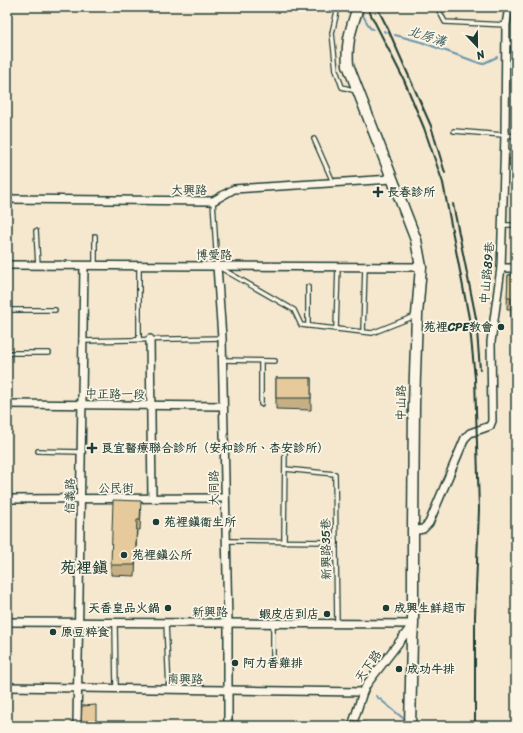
<svg xmlns="http://www.w3.org/2000/svg" width="523" height="733" viewBox="0 0 523 733" font-family="Sriracha,'LXGW WenKai TC',sans-serif">
<rect width="100%" height="100%" fill="#f5e8cf"/>
<filter id="ink" filterUnits="userSpaceOnUse"><feTurbulence type="fractalNoise" baseFrequency=".025" numOctaves="2"/><feDisplacementMap in="SourceGraphic" scale="8" xChannelSelector="R" yChannelSelector="G"/><feConvolveMatrix kernelMatrix="1 2 1 2 8 2 1 2 1" color-interpolation-filters="sRGB"/></filter>
<g filter="url(#ink)">
<g fill="none" stroke-linecap="round" stroke-linejoin="round">
<!-- stream -->
<g stroke="#6c95ac" stroke-width="2">
<polyline points="361,12 370,28 373,29"/>
<polyline points="384,31 385,32"/>
<polyline points="395,35 421,42 482,64 497,57"/>
<polyline points="376,696 404,719"/>
</g>
<defs>
<g id="lane">
<polyline points="338,7 332,33 336,70 342,87 356,91"/>
<polyline points="437,7 445,22 506,25"/>
<polyline points="505,43 516,44"/>
<polyline points="7,79 8,7"/>
<polyline points="454,131 516,136"/>
<polyline points="314,139 333,182"/>
<polyline points="503,151 516,154"/>
<polyline points="213,201 217,266 294,310 301,325 372,333 415,316"/>
<polyline points="515,202 516,202"/>
<polyline points="502,225 516,225"/>
<polyline points="36,231 38,265"/>
<polyline points="95,236 95,266"/>
<polyline points="308,287 308,326"/>
<polyline points="7,310 55,310"/>
<polyline points="336,329 338,267"/>
<polyline points="363,332 365,267"/>
<polyline points="139,339 139,266"/>
<polyline points="83,341 222,338"/>
<polyline points="7,353 49,353"/>
<polyline points="222,360 275,361"/>
<polyline points="261,361 261,404"/>
<polyline points="38,451 81,452"/>
<polyline points="285,469 335,474 337,624"/>
<polyline points="226,541 336,542"/>
<polyline points="284,542 285,451"/>
<polyline points="115,623 116,689"/>
<polyline points="166,623 169,690"/>
<polyline points="273,623 273,661"/>
</g>
<g id="street">
<polyline points="7,199 213,201 234,189 392,179"/>
<polyline points="7,265 421,267"/>
<polyline points="217,266 222,338 228,623 228,726"/>
<polyline points="501,268 516,268"/>
<polyline points="150,339 152,498"/>
<polyline points="7,404 223,406"/>
<polyline points="7,499 225,498"/>
<polyline points="413,531 423,529 429,523 465,438 470,433 490,426 492,421 491,342 501,268 505,135 506,25 509,7"/>
<polyline points="7,622 413,624"/>
<polyline points="7,687 363,692"/>
<polyline points="77,726 84,266"/>
<polyline points="352,726 363,692 367,684 413,624"/>
</g>
<path id="secondary" d="M358,7C351,29 346,42 348,65L416,240L421,267L417,315L414,404L413,531V624L412,640L410,726"/>
</defs>
<!-- lane casing -->
<use href="#lane" stroke="#1f3d34" stroke-width="6"/>
<!-- street casing -->
<use href="#street" stroke="#1f3d34" stroke-width="10"/>
<!-- secondary casing -->
<use href="#secondary" stroke="#1f3d34" stroke-width="13"/>
<!-- lane -->
<use href="#lane" stroke="#fcf5e5" stroke-width="3.5"/>
<!-- street -->
<use href="#street" stroke="#fcf5e5" stroke-width="7"/>
<!-- secondary -->
<use href="#secondary" stroke="#fcf5e5" stroke-width="10"/>
<!-- rail -->
<g stroke="#1f3d34" stroke-width="2">
<polyline points="367,7 404,80 424,128 443,183 469,318 475,378 479,509 475,616 475,726"/>
<polyline points="377,7 388,29 431,126 445,173"/>
<polyline points="453,204 476,318 480,370"/>
</g>
</g>
<!-- wall -->
<g fill="#c6ae85" stroke="#1f3d34">
<polygon points="516,44 516,67 511,67 511,59 512,58 511,55 511,47"/>
<polygon points="508,275 516,275 516,332 511,331 511,309 507,309"/>
<polygon points="276,378 311,378 311,410 276,409"/>
<polygon points="141,512 140,530 137,530 135,576 111,575 111,565"/>
</g>
<!-- shaded-wall -->
<polygon fill="#a18d6c" stroke="#1f3d34" points="514,156 514,164 509,167 509,159"/>
<!-- building -->
<g fill="#e6ca9b" stroke="#1f3d34">
<polygon points="516,44 516,59 511,59 514,55 511,47"/>
<polygon points="511,150 514,156 509,159 509,151"/>
<polygon points="508,275 516,275 516,320 511,320 511,298 507,298"/>
<rect x="276" y="378" width="35" height="20"/>
<polygon points="113,500 141,501 140,520 137,520 135,565 111,565"/>
<polygon points="96,705 96,726 81,726 82,706"/>
<polygon points="352,720 376,725 376,726 351,726"/>
</g>
</g>
<!-- markers -->
<g fill="#1f3d34" stroke="#fcf5e5" stroke-width="1.5">
<path d="M376 186h4v4h4v4h-4v4h-4v-4h-4v-4h4z"/>
<circle cx="501" cy="327" r="4"/>
<path d="M90 442h4v4h4v4h-4v4h-4v-4h-4v-4h4z"/>
<circle cx="156" cy="522" r="4"/>
<circle cx="124" cy="555" r="4"/>
<circle cx="168" cy="608" r="4"/>
<circle cx="386" cy="608" r="4"/>
<circle cx="327" cy="614" r="4"/>
<circle cx="53" cy="632" r="4"/>
<circle cx="235" cy="663" r="4"/>
<circle cx="399" cy="669" r="4"/>
</g>
<g text-anchor="middle" dominant-baseline="central" stroke-width="3.5" stroke-linejoin="round" paint-order="stroke">
<!-- street labels -->
<g font-size="12" fill="#1f3d34" stroke="#fcf5e5">
<text transform="translate(189 190) rotate(1)">大興路</text>
<text x="214" y="255">博愛路</text>
<text transform="translate(487 273) rotate(-85)">中山路89巷</text>
<text transform="translate(115 394) rotate(1)">中正路一段</text>
<text transform="translate(401 403) rotate(-89)">中山路</text>
<text x="116" y="488">公民街</text>
<text transform="translate(214 488) rotate(-91)">大同路</text>
<text transform="translate(70 496) rotate(-89)">信義路</text>
<text transform="translate(326 549) rotate(-91)">新興路35巷</text>
<text x="210" y="612">新興路</text>
<text transform="translate(368 666) rotate(-54)">天下路</text>
<text transform="translate(185 679) rotate(1)">南興路</text>
</g>
<!-- poi labels -->
<g font-size="12" font-weight="bold" fill="#1f3d34" stroke="#fcf5e5" text-anchor="start">
<text x="387" y="192">長春診所</text>
<text x="493" y="327" text-anchor="end">苑裡CPE教會</text>
<text x="101" y="448">良宜醫療聯合診所（安和診所、杏安診所）</text>
<text x="164" y="522">苑裡鎮衛生所</text>
<text x="132" y="555">苑裡鎮公所</text>
<text x="160" y="608" text-anchor="end">天香皇品火鍋</text>
<text x="394" y="608">成興生鮮超市</text>
<text x="319" y="614" text-anchor="end">蝦皮店到店</text>
<text x="61" y="632">原豆粹食</text>
<text x="243" y="663">阿力香雞排</text>
<text x="407" y="669">成功牛排</text>
</g>
<!-- water labels -->
<g font-size="13" font-style="italic" fill="#395a5c" stroke="#fcf5e5">
<text transform="translate(427 36) rotate(18)">北房溝</text>
</g>
<!-- district labels -->
<g font-size="16" font-weight="bold" fill="#1f3d34" stroke="#fcf5e5">
<text x="84" y="567">苑裡鎮</text>
</g>
</g>
<!-- margin -->
<rect width="523" height="733" fill="none" stroke="#fcf5e5" stroke-width="24"/>
<rect x="12" y="12" width="499" height="709" fill="none" stroke="#1f3d34" stroke-width="1.5" filter="url(#ink)"/>
<!-- north arrow -->
<g transform="translate(477 46) rotate(158)" stroke="#fcf5e5" stroke-width="3" paint-order="stroke">
<path d="M0-3L7 15L0 10L-7 15Z" fill="#1f3d34"/>
<text y="-6" font-size="11" font-weight="bold" text-anchor="middle" fill="#1f3d34">N</text>
</g>
</svg>
